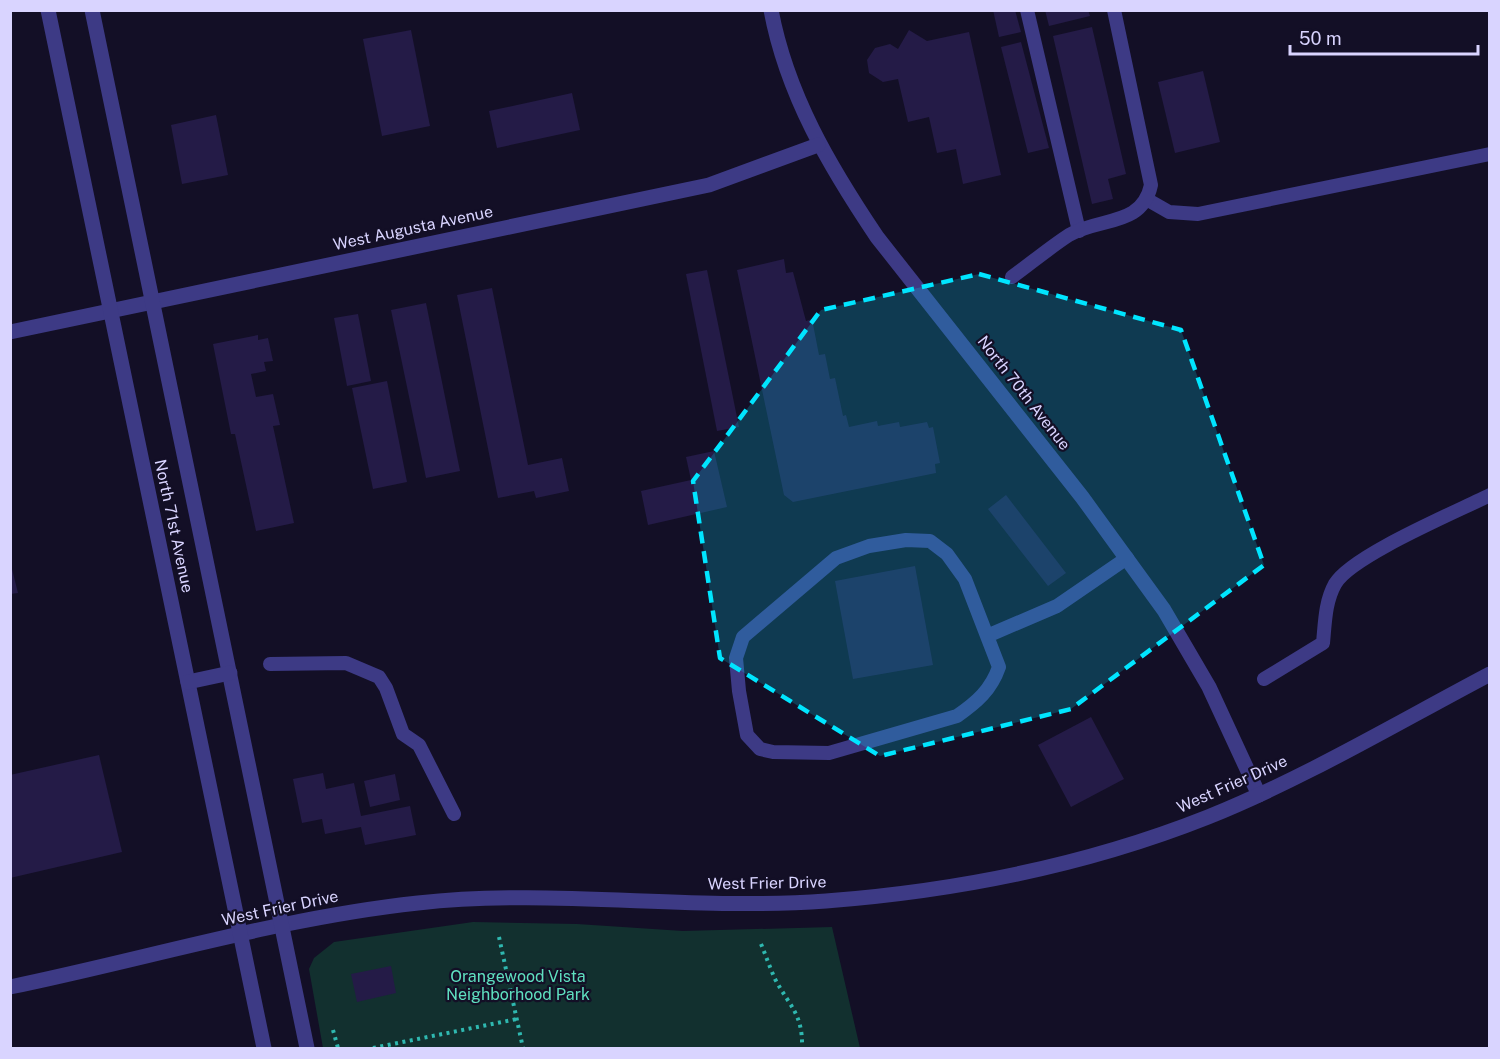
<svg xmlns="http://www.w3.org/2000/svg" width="1500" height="1059" viewBox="0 0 1500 1059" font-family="'Public Sans',sans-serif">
<rect width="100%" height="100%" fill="#130f26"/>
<!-- green -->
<polygon fill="#12302f" points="473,922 577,924 683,931 832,927 860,1048 323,1048 309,969 314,958 334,942"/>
<!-- building -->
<g fill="#241b47">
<polygon points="993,10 1015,10 1021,32 999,37"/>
<polygon points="1045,10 1088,10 1090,16 1049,26"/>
<polygon points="1092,27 1126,174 1108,179 1113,199 1092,204 1053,36"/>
<polygon points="411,30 430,126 382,136 363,39"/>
<polygon points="909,30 927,41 969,32 1001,175 963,184 956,149 937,153 929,117 908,122 898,79 883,82 869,73 867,60 875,48 890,44 898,49"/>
<polygon points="1021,42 1049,148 1028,153 1001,47"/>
<polygon points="1203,71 1220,142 1175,153 1158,82"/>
<polygon points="572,93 580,130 497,148 489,111"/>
<polygon points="216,115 228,175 182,184 171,125"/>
<polygon points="784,259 786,273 793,272 806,321 812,319 819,355 825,354 830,379 835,378 843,416 846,415 849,427 877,421 878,426 899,422 900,427 927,422 929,428 933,427 940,463 935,464 936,473 793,502 784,495 737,270"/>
<polygon points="707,270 739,427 717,431 686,274"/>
<polygon points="492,288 528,465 562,458 569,491 536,498 534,491 498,498 457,295"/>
<polygon points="426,303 460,471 426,478 391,310"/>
<polygon points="358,314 371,381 347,386 334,318"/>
<polygon points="258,335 258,340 268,338 273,361 264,362 266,371 251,374 256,397 273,394 280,425 273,426 294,523 256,531 235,434 231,434 213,344"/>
<polygon points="387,381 407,482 373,489 352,388"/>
<polygon points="714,451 727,507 648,525 641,491 691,480 686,457"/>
<polygon points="1006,495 1066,573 1048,586 988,509"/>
<polygon points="10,561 18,593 10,594"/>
<polygon points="915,566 933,665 853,679 835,581"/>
<polygon points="1091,717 1124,779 1071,807 1038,745"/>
<polygon points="99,755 122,852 10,878 10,775"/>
<polygon points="323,773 326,789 354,783 361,816 410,806 416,835 365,845 361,827 325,834 322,819 302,823 293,779"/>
<polygon points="395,774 400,800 370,807 364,781"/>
<polygon points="391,966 396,993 357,1002 351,974"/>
</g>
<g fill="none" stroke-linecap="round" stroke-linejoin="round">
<!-- path -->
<g stroke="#2fb8b0" stroke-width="4" stroke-dasharray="3 4.5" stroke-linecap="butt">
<polyline points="499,937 523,1048"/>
<path d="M761,944C766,956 770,968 775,979C790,1007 803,1014 802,1048"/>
<polyline points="333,1030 338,1048"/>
<polyline points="373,1048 517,1019"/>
</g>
<!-- service -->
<g stroke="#3d3a85" stroke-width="14">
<polyline points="1027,10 1079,231"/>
<polyline points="1148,200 1169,212 1198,214 1490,154"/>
<path d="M1012,277C1030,264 1049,248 1069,235C1100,217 1142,227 1151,185L1114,10"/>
<path d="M987,636L999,667C991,690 977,702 957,716L829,753L773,752L760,749L747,735L739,691L736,658L743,637L836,558L869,546L906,540L930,541L947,554L965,579L987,636L1057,606L1127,558"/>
<polyline points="270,664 346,663 379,677 386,688 403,734 419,745 454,814"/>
<path d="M1264,679L1323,643C1325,623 1325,602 1335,584C1351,556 1456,512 1490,495"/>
</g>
<!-- minor -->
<g stroke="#3d3a85" stroke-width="15">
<path d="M771,10C787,95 830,167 877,237L1082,497L1164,610L1209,687L1259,795"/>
<polyline points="10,332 709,185 818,145"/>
<path d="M10,987C146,959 279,918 418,903C553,888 690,911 826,901C956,891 1087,865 1208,817C1305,778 1397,723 1490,674"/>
</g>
<!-- tertiary -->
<g stroke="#3d3a85" stroke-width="15">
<polyline points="48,10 264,1048"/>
<polyline points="92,10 307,1048"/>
<polyline points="188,682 230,673"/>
</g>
</g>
<!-- marked area -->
<path fill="#00e5ff" fill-opacity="0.2" stroke="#00e5ff" stroke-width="4.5" stroke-dasharray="12 8" stroke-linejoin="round" d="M979,274L1181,330L1264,565L1071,709L880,756L720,658L693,481L821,310Z"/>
<g text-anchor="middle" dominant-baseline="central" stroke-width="4.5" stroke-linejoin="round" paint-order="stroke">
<!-- street labels -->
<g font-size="16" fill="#d9d4ff" stroke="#130f26">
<text transform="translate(413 228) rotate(-12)">West Augusta Avenue</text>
<text transform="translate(1024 393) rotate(52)">North 70th Avenue</text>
<text transform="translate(174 526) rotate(78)">North 71st Avenue</text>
<text transform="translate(1232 784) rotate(-24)">West Frier Drive</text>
<text transform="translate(767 883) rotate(-1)">West Frier Drive</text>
<text transform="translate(280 908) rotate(-12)">West Frier Drive</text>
</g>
<!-- park labels -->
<g font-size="16" fill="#5fe0c0" stroke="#130f26">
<text x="518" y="976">Orangewood Vista<tspan x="518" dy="18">Neighborhood Park</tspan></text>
</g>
</g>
<!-- border -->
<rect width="1500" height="1059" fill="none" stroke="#d9d4ff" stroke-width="24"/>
<!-- scale -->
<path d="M1290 45v9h188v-9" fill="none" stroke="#d9d4ff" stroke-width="3"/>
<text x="1299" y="45" font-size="18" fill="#d9d4ff" stroke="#130f26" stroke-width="4.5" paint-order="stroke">50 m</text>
</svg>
